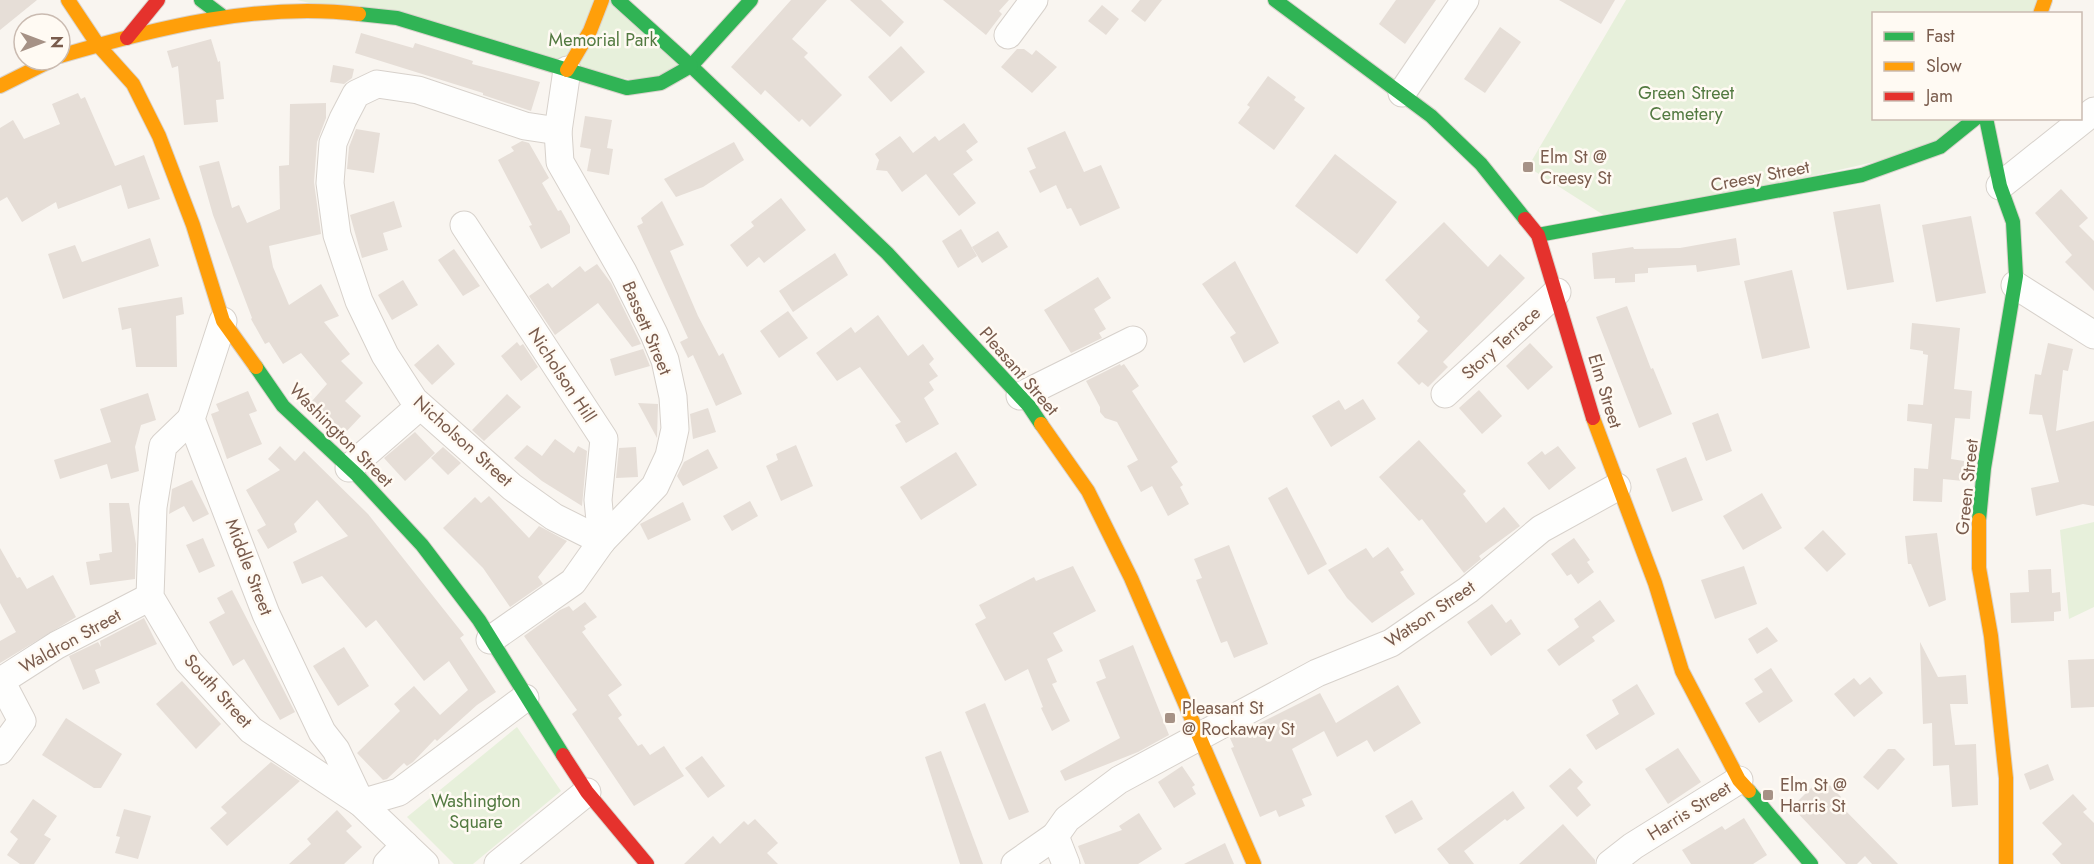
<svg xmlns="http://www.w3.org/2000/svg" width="2094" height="864" viewBox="0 0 2094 864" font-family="Jost,sans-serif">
<rect width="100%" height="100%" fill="#f9f5f0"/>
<!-- green -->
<g fill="#e7f0db">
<polygon points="297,0 618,0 691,66 657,86"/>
<polygon points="1626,0 2043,0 2037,13 1874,14 1874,118 1971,119 1940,147 1613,221 1528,167"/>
<polygon points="2094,522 2094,607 2069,619 2060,530"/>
<polygon points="517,727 561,791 473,864 454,864 407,817"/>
</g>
<!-- building -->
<g fill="#e6ded7">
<polygon points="0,0 37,0 0,30"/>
<polygon points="791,0 827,0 792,39 808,53 804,57 842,95 810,127 802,119 799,122 765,90 761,95 731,67"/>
<polygon points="850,0 881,0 904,22 890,37"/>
<polygon points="943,0 1009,0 999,11 1002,14 986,35"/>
<polygon points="1140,0 1162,0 1145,22 1131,11"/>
<polygon points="1396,0 1436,0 1405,44 1379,24"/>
<polygon points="1559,0 1615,0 1601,24"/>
<polygon points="1102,5 1119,19 1106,35 1088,21"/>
<polygon points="1500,27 1521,42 1485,93 1464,79"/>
<polygon points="361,33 413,48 415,43 473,61 472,64 540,82 531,111 483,95 483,93 355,53"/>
<polygon points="211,39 218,62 220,61 224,99 216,100 218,122 184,125 178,66 172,68 167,51"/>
<polygon points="901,46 925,72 891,102 868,77"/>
<polygon points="1017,49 1024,49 1032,55 1036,50 1057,67 1032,93 1001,67"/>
<polygon points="333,65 354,69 352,78 344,84 330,82"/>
<polygon points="1268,76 1296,97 1294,100 1305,108 1274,150 1238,123 1250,107 1247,105"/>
<polygon points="78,93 81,99 85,97 115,166 144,155 160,199 128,209 121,185 58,209 56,202 22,222 7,197 0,201 0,128 13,120 24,139 60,124 52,104"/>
<polygon points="326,103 326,118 317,142 314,182 321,234 269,246 273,267 289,305 321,284 339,316 324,322 350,354 341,361 363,383 345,401 361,416 345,433 312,401 327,384 301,353 283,364 269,342 265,344 251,319 252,318 213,215 199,166 219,161 232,208 239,205 247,223 280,209 279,166 289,165 290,104"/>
<polygon points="585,116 612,120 607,148 613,149 609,175 587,171 591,149 580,147"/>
<polygon points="964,123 978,142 966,151 973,160 953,174 976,203 959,216 926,174 902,192 887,171 876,170 879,160 875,154 900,136 913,153 935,136 939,141"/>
<polygon points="356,129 380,133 374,173 347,169 349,147"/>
<polygon points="1065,131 1084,172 1101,165 1120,208 1080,226 1071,208 1067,209 1056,185 1040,193 1029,171 1036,168 1027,148"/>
<polygon points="522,141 529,143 549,178 542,183 558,211 561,210 570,226 570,233 541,249 529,226 532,225 498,160 514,151 511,147"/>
<polygon points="734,142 744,160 703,187 676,197 664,179"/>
<polygon points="1335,154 1397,202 1357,254 1295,206"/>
<polygon points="2061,189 2088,218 2079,226 2094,241 2094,291 2065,262 2072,255 2035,213"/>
<polygon points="781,198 806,230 764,263 759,257 747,267 730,245 754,226 751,222"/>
<polygon points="394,201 402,227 383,233 388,250 362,258 350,215"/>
<polygon points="662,201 684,245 670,251 698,316 719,356 723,353 742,394 716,406 693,355 688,358 680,342 688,338 637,226 643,223 641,218"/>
<polygon points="1880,204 1894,282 1847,290 1833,212"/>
<polygon points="1971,216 1986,293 1936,302 1922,225"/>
<polygon points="1444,222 1488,267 1500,254 1525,278 1443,362 1448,367 1428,387 1422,382 1419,385 1397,363 1428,331 1417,321 1420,317 1385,280"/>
<polygon points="961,229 977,256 958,268 942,241"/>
<polygon points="998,231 1008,247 982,263 972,247"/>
<polygon points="150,238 159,266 63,299 48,254 75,245 82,262"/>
<polygon points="1736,238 1740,265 1697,272 1696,265 1648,268 1648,273 1635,274 1635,282 1615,283 1615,278 1594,279 1592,253 1633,247 1634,249 1680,248"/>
<polygon points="454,249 480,286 463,296 438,260"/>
<polygon points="835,253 848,275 793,312 779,291"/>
<polygon points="1235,261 1279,343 1244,363 1230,337 1236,333 1202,284"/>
<polygon points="597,264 611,283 641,344 632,347 598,303 555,335 529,296 548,283 552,288 580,266 585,272"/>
<polygon points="1792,270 1810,348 1762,359 1744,281"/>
<polygon points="1098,277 1111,298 1094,309 1106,329 1099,333 1102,338 1071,353 1044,310"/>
<polygon points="403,280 418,305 392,320 378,295"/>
<polygon points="182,297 184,314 176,316 177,367 136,367 131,328 122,330 118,308"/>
<polygon points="1627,306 1651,369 1653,368 1672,414 1639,428 1596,317"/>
<polygon points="788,311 808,338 779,358 760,331"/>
<polygon points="878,315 908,356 923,344 934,359 929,364 938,376 929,382 934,390 924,398 939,424 906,443 895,425 901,422 860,367 837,381 816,353 851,327 855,333"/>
<polygon points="1912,323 1960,328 1954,389 1972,391 1970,419 1955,418 1951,459 1964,461 1963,481 1943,479 1942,502 1913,501 1914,468 1928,469 1932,424 1907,421 1908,404 1923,405 1928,355 1923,354 1923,351 1910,349"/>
<polygon points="517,342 520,346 523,344 538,367 521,381 501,356"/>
<polygon points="1530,343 1553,367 1528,390 1506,366"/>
<polygon points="2048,343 2073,349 2068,371 2063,370 2056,431 2094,421 2094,506 2083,504 2036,516 2031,488 2059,482 2042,415 2029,414 2035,374 2041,375"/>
<polygon points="438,344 455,364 432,385 414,365"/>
<polygon points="643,349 650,366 615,376 610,359"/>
<polygon points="1120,364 1121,366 1124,364 1139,386 1132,391 1178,462 1171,467 1183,485 1180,487 1189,504 1168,516 1152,486 1141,492 1127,466 1138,460 1117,422 1105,418 1100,412 1100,407 1086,381"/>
<polygon points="1479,390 1502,416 1482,434 1459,408"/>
<polygon points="248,391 257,411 249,414 262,444 227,459 211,414 219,411 216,404"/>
<polygon points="148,393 156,420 141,425 135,447 139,471 111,479 107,464 60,479 54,460 111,442 100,409"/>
<polygon points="507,394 521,407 484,441 472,430"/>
<polygon points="1363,399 1376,419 1331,447 1312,416 1339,400 1345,410"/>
<polygon points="638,403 658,404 657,438"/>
<polygon points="708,408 716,432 693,439 690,414"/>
<polygon points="1718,413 1732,451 1706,461 1692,423"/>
<polygon points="415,432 435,453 405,481 384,458"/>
<polygon points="555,439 574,453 578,446 587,451 582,506 542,481 514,458 527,445 542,456"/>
<polygon points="1419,440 1466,491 1463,494 1486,523 1504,507 1520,526 1479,556 1481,559 1464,573 1422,519 1419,521 1379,477"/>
<polygon points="796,445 813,486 781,501 766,466 778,460 776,454"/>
<polygon points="280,446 295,461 304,451 368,514 464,635 460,638 496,692 477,705 437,741 435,739 413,762 407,766 404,763 387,779 383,780 357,753 400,711 394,704 414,686 440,715 468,690 449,661 424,681 376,620 366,628 322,576 302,584 293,562 348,536 317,500 294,524 297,532 268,549 257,530 266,525 246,490 280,470 268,459"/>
<polygon points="1558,446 1576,468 1549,490 1527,463 1542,451 1545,455"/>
<polygon points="443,447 461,463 448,475 431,458"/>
<polygon points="636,447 638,477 616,478 619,448"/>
<polygon points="708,449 718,468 683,486 677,476 684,462"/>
<polygon points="956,452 977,485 921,520 900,487"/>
<polygon points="1686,457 1703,500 1672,512 1656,469"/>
<polygon points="192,480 209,514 193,522 184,506 169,514 172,489"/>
<polygon points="1287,487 1327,564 1308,575 1268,498"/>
<polygon points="1762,493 1782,528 1743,550 1723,516"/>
<polygon points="489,496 529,538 539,526 567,541 538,577 543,584 510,607 483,568 443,528 475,497 481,503"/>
<polygon points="750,501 758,516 732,531 723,516"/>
<polygon points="683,502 691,520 648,540 640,524"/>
<polygon points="109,503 129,503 136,544 135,579 90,585 86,562 100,560 99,554 112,552"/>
<polygon points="1823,530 1846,554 1827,572 1804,548"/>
<polygon points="1937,533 1946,600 1929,607 1911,564 1908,564 1905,536"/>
<polygon points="203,538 215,566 199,573 186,545"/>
<polygon points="1574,538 1590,560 1587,562 1594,572 1578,584 1571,574 1567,576 1551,554"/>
<polygon points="1229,545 1268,644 1234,658 1227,641 1221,643 1196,580 1202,578 1194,559"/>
<polygon points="1388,547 1404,570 1400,572 1415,594 1372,623 1347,598 1328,570 1366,548 1373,558"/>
<polygon points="0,548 17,578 20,577 27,589 53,575 76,617 0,663 0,641 16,632 0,603"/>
<polygon points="1073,566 1096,611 1053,633 1063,651 1047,659 1057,682 1052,684 1070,721 1052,731 1041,708 1043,707 1028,669 1005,681 975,624 986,618 979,605 1034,577 1036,581"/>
<polygon points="1744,566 1757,604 1715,619 1701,580"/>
<polygon points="2051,569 2052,593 2060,592 2061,611 2054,612 2054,621 2011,623 2010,593 2029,592 2028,570"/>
<polygon points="232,590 295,712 280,720 244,659 233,666 209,622 225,613 217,598"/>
<polygon points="1600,600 1615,621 1592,637 1595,641 1559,666 1547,650 1579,627 1574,619"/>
<polygon points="585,602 597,617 584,626 586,629 582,632 622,685 608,695 622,715 618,718 638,746 642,744 650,755 664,746 684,776 634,806 572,714 577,710 524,636 560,610 569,606 573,611"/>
<polygon points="1492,604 1506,623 1511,619 1521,634 1491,656 1467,622"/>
<polygon points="144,618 157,644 95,670 100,683 83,690 69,656 98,642 101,647 100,641"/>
<polygon points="1767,627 1778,641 1757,654 1748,639"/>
<polygon points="1920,642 1938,677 1966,675 1968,704 1950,704 1955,745 1976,744 1978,805 1952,807 1949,765 1933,766 1932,723 1923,724"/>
<polygon points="1133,645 1169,735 1138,752 1065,781 1060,771 1120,738 1096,682 1106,678 1099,660"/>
<polygon points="344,647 369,686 338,706 313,666"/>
<polygon points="2094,659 2094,707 2071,708 2068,660"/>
<polygon points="1771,668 1793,701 1759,723 1745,703 1763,692 1754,679"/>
<polygon points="1870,677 1883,693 1854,717 1834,694 1854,678 1860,685"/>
<polygon points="182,681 221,724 196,749 156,704"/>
<polygon points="1637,684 1655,714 1596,750 1586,735 1619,714 1612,700"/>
<polygon points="1398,685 1421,723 1374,752 1367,740 1337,757 1324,731 1292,749 1312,795 1302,799 1305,806 1279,817 1276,810 1260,817 1231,748 1234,747 1230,738 1320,693 1336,723"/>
<polygon points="985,703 1029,812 1009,820 965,712"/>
<polygon points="66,718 122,754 101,788 94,788 42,755"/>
<polygon points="1678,748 1701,782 1668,804 1645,769"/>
<polygon points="1888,749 1895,749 1905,759 1878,790 1863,777"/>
<polygon points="941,751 983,864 960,864 925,757"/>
<polygon points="702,756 725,786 708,798 685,768"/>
<polygon points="271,762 300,781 227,846 210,828 227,813 221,807"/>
<polygon points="2048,764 2054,780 2030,790 2024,774"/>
<polygon points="1182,766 1195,785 1192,787 1196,794 1174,808 1158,782"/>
<polygon points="1570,768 1583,782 1577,788 1591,805 1577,817 1549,786"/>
<polygon points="1822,777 1841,797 1836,801 1898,864 1872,864 1865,856 1857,864 1846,864 1792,807"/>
<polygon points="1513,791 1525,808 1507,821 1505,819 1464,851 1474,864 1449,864 1437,849"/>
<polygon points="2073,794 2087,809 2083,812 2094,823 2094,864 2061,864 2052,854 2062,844 2042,823"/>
<polygon points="33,799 57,816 44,835 51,839 34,864 20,864 7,855 18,839 10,832"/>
<polygon points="1412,800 1423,819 1395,834 1385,816"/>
<polygon points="124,809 151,816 138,859 115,853 120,837 116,836"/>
<polygon points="337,810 352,826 346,831 362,847 344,864 289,864 311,844 307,839"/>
<polygon points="1139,813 1162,849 1138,864 1085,864 1078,846 1122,830 1119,826"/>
<polygon points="1744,818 1767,855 1753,864 1691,864 1682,850 1722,826 1725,830"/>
<polygon points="755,819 778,843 767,853 778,864 684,864 713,836 720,844 744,821 748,825"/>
<polygon points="1563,824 1595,860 1595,864 1519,864"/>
<polygon points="1225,843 1234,864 1184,864"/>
</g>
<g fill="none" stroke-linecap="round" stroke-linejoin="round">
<defs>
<g id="street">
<polyline points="1008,35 1034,0"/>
<polyline points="1402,93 1465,0"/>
<polyline points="558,131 525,126 418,90 377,84 356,94 343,119 333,143 330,183 337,235 359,301 385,355 414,400 512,487 554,517 602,541"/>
<polyline points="2000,186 2094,111"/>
<polyline points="464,225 604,439 598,500 602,541"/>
<polyline points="2015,285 2094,335"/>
<polyline points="223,321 191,419 266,614 322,732 336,750 361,803 399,792 525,698"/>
<polyline points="1445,394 1557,292"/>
<polyline points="1020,396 1133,340"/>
<polyline points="191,419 163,446 153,507 150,597 188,661 251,730 361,803 425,864"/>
<polyline points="349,468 420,406"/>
<polyline points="490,640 573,582 602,541 655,486 669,456 675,429 673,397 665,360 654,334 623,272 560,162 558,131 567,70"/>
<polyline points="0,751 22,721 1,681 57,645 150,597"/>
<polyline points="1055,836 1066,864"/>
<polyline points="387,864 405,845"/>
<polyline points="498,864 587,792"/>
<polyline points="1015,864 1055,836 1067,819 1119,780 1317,673 1391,643 1468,590 1541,529 1617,487"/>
<polyline points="1610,864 1633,846 1739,780"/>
</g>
<g id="fast">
<polyline points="201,0 221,15"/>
<polyline points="751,0 691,66 887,253 1029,406 1041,424"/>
<polyline points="1275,0 1431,116 1481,164 1525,219"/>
<polyline points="359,14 397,18 627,88 661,83 691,66 618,0"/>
<polyline points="1538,235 1862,175 1940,147 1976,118"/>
<polyline points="256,367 283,406 357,475 422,545 479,620 563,755"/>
<polyline points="1979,520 1984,468 2016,276 2013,222 2000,186 1986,118"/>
<polyline points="1749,791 1811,864"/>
</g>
<g id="slow">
<polyline points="68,0 98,45 133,84 159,136 193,225 223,321 256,367"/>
<polyline points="2040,14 2045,0"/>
<path d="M60,56C156,28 258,2 359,14"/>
<polyline points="567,70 590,31 602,0"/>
<polyline points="0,86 52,60"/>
<polyline points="1593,418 1655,583 1682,671 1739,780 1749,791"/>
<polyline points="1041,424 1088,491 1131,578 1254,864"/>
<polyline points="1979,520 1979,568 1991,636 2006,778 2006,864"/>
</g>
<g id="jam">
<polyline points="127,38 158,0"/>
<polyline points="1525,219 1538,235 1593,418"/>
<polyline points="563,755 587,792 647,864"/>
</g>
</defs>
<!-- street casing -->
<use href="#street" stroke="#d7d1cb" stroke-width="29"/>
<!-- fast casing -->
<use href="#fast" stroke="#d9d2cb" stroke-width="16"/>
<!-- slow casing -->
<use href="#slow" stroke="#d9d2cb" stroke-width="16"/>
<!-- jam casing -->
<use href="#jam" stroke="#d9d2cb" stroke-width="16"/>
<!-- street -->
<use href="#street" stroke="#fefefd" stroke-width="27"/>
<!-- fast -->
<use href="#fast" stroke="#30b455" stroke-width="14"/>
<!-- slow -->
<use href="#slow" stroke="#ff9f0a" stroke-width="14"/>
<!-- jam -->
<use href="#jam" stroke="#e5322d" stroke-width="14"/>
</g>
<!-- markers -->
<g fill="#a69286" stroke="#fffaf3" stroke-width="2">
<rect x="1522" y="161" width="12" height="12" rx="3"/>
<rect x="1164" y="712" width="12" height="12" rx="3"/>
<rect x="1762" y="789" width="12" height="12" rx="3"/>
</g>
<g text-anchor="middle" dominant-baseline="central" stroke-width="5" stroke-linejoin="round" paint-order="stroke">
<!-- park labels -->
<g font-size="18" fill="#537a41" stroke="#fffaf3">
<text x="603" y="40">Memorial Park</text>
<text x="1686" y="93">Green Street<tspan x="1686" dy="21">Cemetery</tspan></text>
<text x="476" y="801">Washington<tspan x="476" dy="21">Square</tspan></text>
</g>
<!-- poi labels -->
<g font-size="18" fill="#7a5c4d" stroke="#fffaf3" text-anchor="start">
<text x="1540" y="157">Elm St @<tspan x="1540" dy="21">Creesy St</tspan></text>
<text x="1182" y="708">Pleasant St<tspan x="1182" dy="21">@ Rockaway St</tspan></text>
<text x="1780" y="785">Elm St @<tspan x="1780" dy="21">Harris St</tspan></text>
</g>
<!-- street labels -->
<g font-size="18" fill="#7a5c4d" stroke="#fffaf3">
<text transform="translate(1760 176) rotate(-11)">Creesy Street</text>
<text transform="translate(647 328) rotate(67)">Bassett Street</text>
<text transform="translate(1501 343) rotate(-42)">Story Terrace</text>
<text transform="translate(1019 371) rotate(49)">Pleasant Street</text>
<text transform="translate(562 375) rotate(57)">Nicholson Hill</text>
<text transform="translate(1605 391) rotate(73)">Elm Street</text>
<text transform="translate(341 435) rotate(45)">Washington Street</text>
<text transform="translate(463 441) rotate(42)">Nicholson Street</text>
<text transform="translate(1967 487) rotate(-84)">Green Street</text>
<text transform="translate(249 567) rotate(69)">Middle Street</text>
<text transform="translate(1430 614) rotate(-34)">Watson Street</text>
<text transform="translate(70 641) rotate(-29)">Waldron Street</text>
<text transform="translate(218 691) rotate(48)">South Street</text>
<text transform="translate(1689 811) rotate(-32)">Harris Street</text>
</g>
</g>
<!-- legend -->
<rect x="1872" y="12" width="210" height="108" fill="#fffaf3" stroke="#cabbb1" stroke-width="1.5"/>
<rect x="1884" y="32" width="30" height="9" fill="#30b455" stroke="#cabbb1" stroke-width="1.5"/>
<text x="1926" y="42" font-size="18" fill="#7a5c4d">Fast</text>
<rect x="1884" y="62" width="30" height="9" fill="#ff9f0a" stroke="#cabbb1" stroke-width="1.5"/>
<text x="1926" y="72" font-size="18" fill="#7a5c4d">Slow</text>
<rect x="1884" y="92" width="30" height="9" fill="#e5322d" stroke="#cabbb1" stroke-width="1.5"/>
<text x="1926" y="102" font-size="18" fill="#7a5c4d">Jam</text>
<!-- north arrow -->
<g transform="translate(42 42) rotate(90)"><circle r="28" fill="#fffaf3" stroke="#cabbb1" stroke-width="1.5"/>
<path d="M0-4.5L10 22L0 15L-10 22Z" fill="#a69286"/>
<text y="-9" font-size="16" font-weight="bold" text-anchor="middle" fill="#7a5c4d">N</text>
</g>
</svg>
